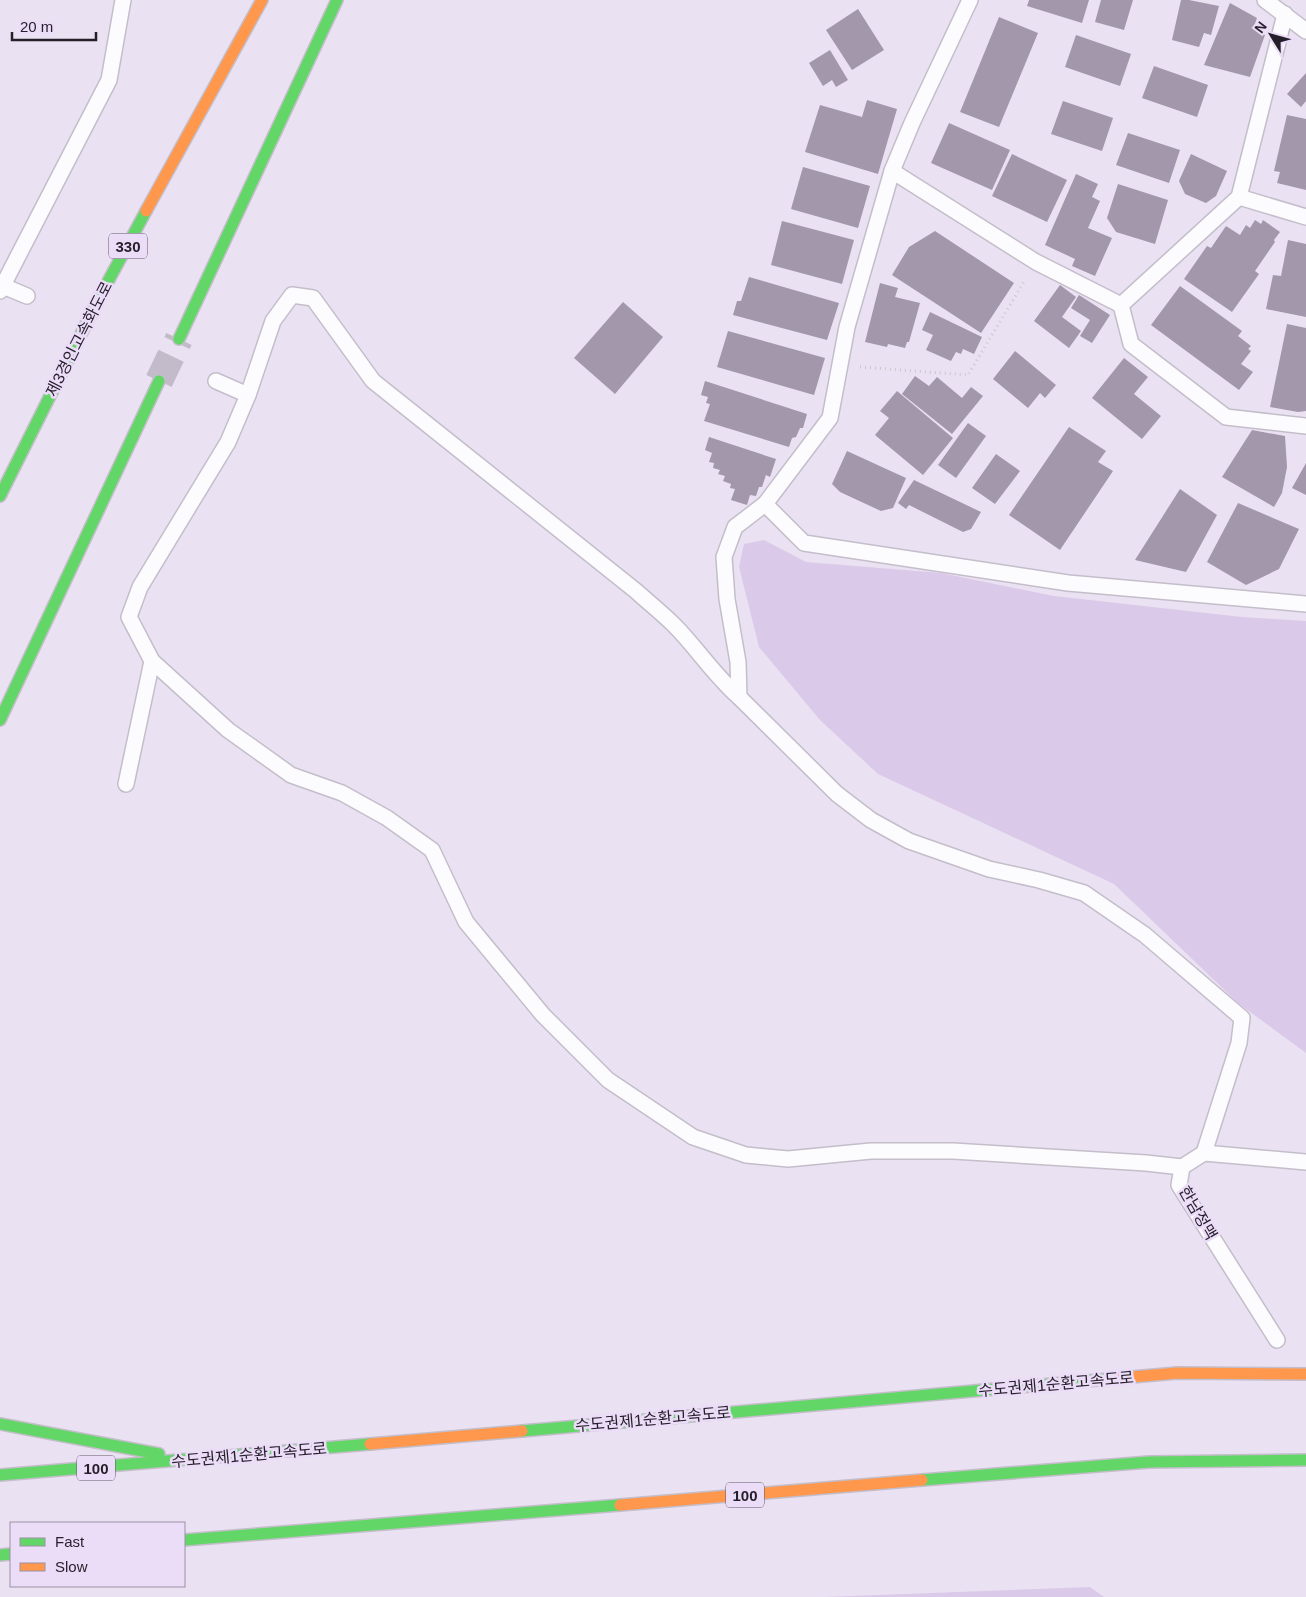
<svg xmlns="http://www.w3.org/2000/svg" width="1306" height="1597" viewBox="0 0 1306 1597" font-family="Arial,'Noto Sans KR',sans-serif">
<rect width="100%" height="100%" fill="#eae2f2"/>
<!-- green -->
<g fill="#dac9e9">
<polygon points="764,540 806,562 941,573 1054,596 1242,617 1306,621 1306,1053 1238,1003 1114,884 878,774 820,720 759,647 739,567 744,544"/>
<polygon points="1090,1587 1104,1597 824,1597"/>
</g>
<!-- building -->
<g fill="#a297ab">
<polygon points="1029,0 1089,0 1082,23 1027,6"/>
<polygon points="1101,0 1133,0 1124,30 1095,22"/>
<polygon points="1181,0 1189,0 1219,6 1211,35 1204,33 1199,47 1172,40"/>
<polygon points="1230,3 1257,18 1253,29 1265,35 1250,77 1204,65"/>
<polygon points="858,9 884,50 852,70 826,30"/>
<polygon points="999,17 1038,33 999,127 960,112"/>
<polygon points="1076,35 1131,54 1120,86 1065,67"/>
<polygon points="830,50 848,80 836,87 832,80 823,86 809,63"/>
<polygon points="1154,66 1208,85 1197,117 1142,98"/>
<polygon points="1306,73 1306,101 1301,107 1287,94"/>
<polygon points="867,100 897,109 878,174 805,152 820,105 862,117"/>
<polygon points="1063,101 1113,118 1102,151 1051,134"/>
<polygon points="1287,115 1306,119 1306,190 1277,183 1280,172 1274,171"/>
<polygon points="949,123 1010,150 992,190 931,163"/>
<polygon points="1128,133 1180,150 1169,183 1116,165"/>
<polygon points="1012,154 1067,180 1047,222 992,196"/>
<polygon points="1191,154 1227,171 1216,196 1206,203 1185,194 1179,181"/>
<polygon points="803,167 870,186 858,228 791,209"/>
<polygon points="1076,174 1098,184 1092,197 1100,201 1088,228 1112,238 1095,276 1072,266 1075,259 1045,245"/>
<polygon points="1118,184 1168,200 1155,244 1116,232 1107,218"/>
<polygon points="1255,220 1261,224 1263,220 1280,232 1274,240 1275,242 1255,271 1259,274 1232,312 1184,279 1207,246 1211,248 1226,226 1240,235 1246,225 1250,228"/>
<polygon points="782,221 854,240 842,284 771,265"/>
<polygon points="935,231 1014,283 981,333 892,275 909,247"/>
<polygon points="1288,240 1306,244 1306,317 1266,309 1273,275 1281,276"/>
<polygon points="749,277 839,303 827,340 733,315 737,301 741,301"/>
<polygon points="880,283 898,288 895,297 920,303 909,342 907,342 905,348 888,344 887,347 865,342"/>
<polygon points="1060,285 1076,297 1062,317 1081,331 1069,348 1034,321"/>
<polygon points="1180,286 1242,331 1238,336 1251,346 1248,349 1251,351 1241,364 1253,372 1239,390 1151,325"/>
<polygon points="1079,295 1110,315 1092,343 1080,336 1090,320 1071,308"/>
<polygon points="623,302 663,337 615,394 574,358"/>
<polygon points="930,312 982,337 974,354 963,349 961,354 956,352 951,361 926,350 933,335 922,330"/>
<polygon points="1287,324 1306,328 1306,411 1298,412 1270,407"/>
<polygon points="728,331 825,358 814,395 717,367"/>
<polygon points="1015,351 1056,385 1045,398 1040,393 1028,408 993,379"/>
<polygon points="1124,358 1148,377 1134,394 1161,416 1142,439 1092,398"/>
<polygon points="915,376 929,386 937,377 962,398 971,387 983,396 952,434 902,394"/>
<polygon points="705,381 807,414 803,428 800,428 796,437 792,438 789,447 704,421 710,404 706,403 708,397 701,395"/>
<polygon points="897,391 953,438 923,475 875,435 889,418 880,411"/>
<polygon points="968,423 986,436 956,478 938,465"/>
<polygon points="1069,427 1106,451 1098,462 1113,471 1060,550 1009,515"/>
<polygon points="1252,430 1285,436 1287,467 1282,493 1274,507 1222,477"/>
<polygon points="709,437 776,459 770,477 766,475 762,487 759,487 756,496 750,495 747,505 731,500 735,489 730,488 731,484 723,481 725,476 718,474 720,470 713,468 714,463 709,462 712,453 705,450"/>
<polygon points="847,451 906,478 893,508 881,511 840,492 832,484"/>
<polygon points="996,454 1020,471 995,504 972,488"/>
<polygon points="1306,463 1306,495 1292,488"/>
<polygon points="914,480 981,512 971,529 963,532 909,505 906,509 898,503"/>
<polygon points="1180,489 1217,515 1186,572 1135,560"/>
<polygon points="1238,503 1299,529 1279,569 1246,585 1207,562"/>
</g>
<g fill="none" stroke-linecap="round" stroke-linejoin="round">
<!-- highway-tunnel -->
<polyline stroke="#c3bbca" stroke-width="28" stroke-dasharray="28 14" stroke-linecap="butt" points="159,381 179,339"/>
<defs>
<g id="lane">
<path d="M970,0L912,123L892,171L847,327L830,418L765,504L735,527L724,557L727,599L738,662L739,697C713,674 697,648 674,625C662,613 648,602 636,591L373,381L313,298L292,295L273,321L248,395L228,442L140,587L129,617L152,661L228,730L291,775L342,793L387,818L432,850L466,922L543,1015L608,1080L693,1137L746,1155L788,1159L871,1151H953L1146,1163L1182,1167"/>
<polyline points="1265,0 1306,31"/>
<polyline points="892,171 1036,262 1121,305 1239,197 1285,14"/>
<polyline points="1239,197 1306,217"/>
<polyline points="3,286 27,296"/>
<polyline points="0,291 109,80 123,0"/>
<polyline points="1121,305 1131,344 1226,417 1306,426"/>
<polyline points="216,381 248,395"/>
<polyline points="765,504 804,543 1068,583 1306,604"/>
<polyline points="739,697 837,794 871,820 909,841 989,869 1039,880 1084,893 1145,935 1242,1018 1239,1043 1204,1153"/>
<polyline points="126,784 152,661"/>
<polyline points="1277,1340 1179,1185 1182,1167 1204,1153 1306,1162"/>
</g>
<g id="fast">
<polyline points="179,339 337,0"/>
<polyline points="0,496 98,300 146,211"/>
<polyline points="0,720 159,381"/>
<polyline points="0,1424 159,1454"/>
<polyline points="522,1431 1120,1378"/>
<polyline points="0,1475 370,1444"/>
<polyline points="922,1480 1149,1462 1306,1460"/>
<polyline points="184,1540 620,1505"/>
<polyline points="0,1555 11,1554"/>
</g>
<g id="slow">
<polyline points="146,211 262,0"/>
<polyline points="1120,1378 1177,1373 1306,1374"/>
<polyline points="370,1444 522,1431"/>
<polyline points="620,1505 922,1480"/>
</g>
</defs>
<!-- lane casing -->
<use href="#lane" stroke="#c4bdca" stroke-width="18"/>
<!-- fast casing -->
<use href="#fast" stroke="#c4bdca" stroke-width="14"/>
<!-- slow casing -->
<use href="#slow" stroke="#c4bdca" stroke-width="14"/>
<!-- path -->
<polyline stroke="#cbc7cd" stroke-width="3" stroke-dasharray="1 4" stroke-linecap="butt" points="860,367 968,375 1025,280"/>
<!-- lane -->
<use href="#lane" stroke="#fcfbfd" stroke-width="15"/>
<!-- fast -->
<use href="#fast" stroke="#63d668" stroke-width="11"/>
<!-- slow -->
<use href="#slow" stroke="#ff974d" stroke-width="11"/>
</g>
<g text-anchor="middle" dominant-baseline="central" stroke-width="5" stroke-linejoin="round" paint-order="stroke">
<!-- shield labels -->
<g fill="#ebdcf8" stroke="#605867" stroke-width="1">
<rect x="109" y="233.5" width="38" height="25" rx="4"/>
<rect x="77" y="1455.5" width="38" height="25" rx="4"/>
<rect x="726" y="1482.5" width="38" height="25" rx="4"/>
</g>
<g font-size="15" font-weight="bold" fill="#251f29">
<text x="128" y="246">330</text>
<text x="96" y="1468">100</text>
<text x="745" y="1495">100</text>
</g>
<!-- street labels -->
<g font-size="16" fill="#251f29" stroke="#ebdcf8">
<text transform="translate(79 339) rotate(-63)">제3경인고속화도로</text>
<text transform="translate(1198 1213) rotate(60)">한남정맥</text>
<text transform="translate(1056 1384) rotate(-5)">수도권제1순환고속도로</text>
<text transform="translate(653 1419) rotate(-5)">수도권제1순환고속도로</text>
<text transform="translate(249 1455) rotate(-5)">수도권제1순환고속도로</text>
</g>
</g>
<!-- legend -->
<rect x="10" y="1522" width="175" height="65" fill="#ebdcf8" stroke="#9c90a5"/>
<rect x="20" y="1538" width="25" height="8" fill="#63d668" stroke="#9c90a5"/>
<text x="55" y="1547" font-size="15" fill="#251f29">Fast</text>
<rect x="20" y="1563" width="25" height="8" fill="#ff974d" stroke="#9c90a5"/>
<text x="55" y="1572" font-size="15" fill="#251f29">Slow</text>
<!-- north arrow -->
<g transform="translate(1271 35) rotate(307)" stroke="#ebdcf8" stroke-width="4" paint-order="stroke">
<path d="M0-4L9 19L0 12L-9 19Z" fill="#251f29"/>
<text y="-8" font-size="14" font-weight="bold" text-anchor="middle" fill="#251f29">N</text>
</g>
<!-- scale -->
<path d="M12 32v8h84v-8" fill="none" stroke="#251f29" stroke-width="2.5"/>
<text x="20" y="32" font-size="15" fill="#251f29" stroke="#ebdcf8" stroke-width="4" paint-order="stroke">20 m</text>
</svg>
